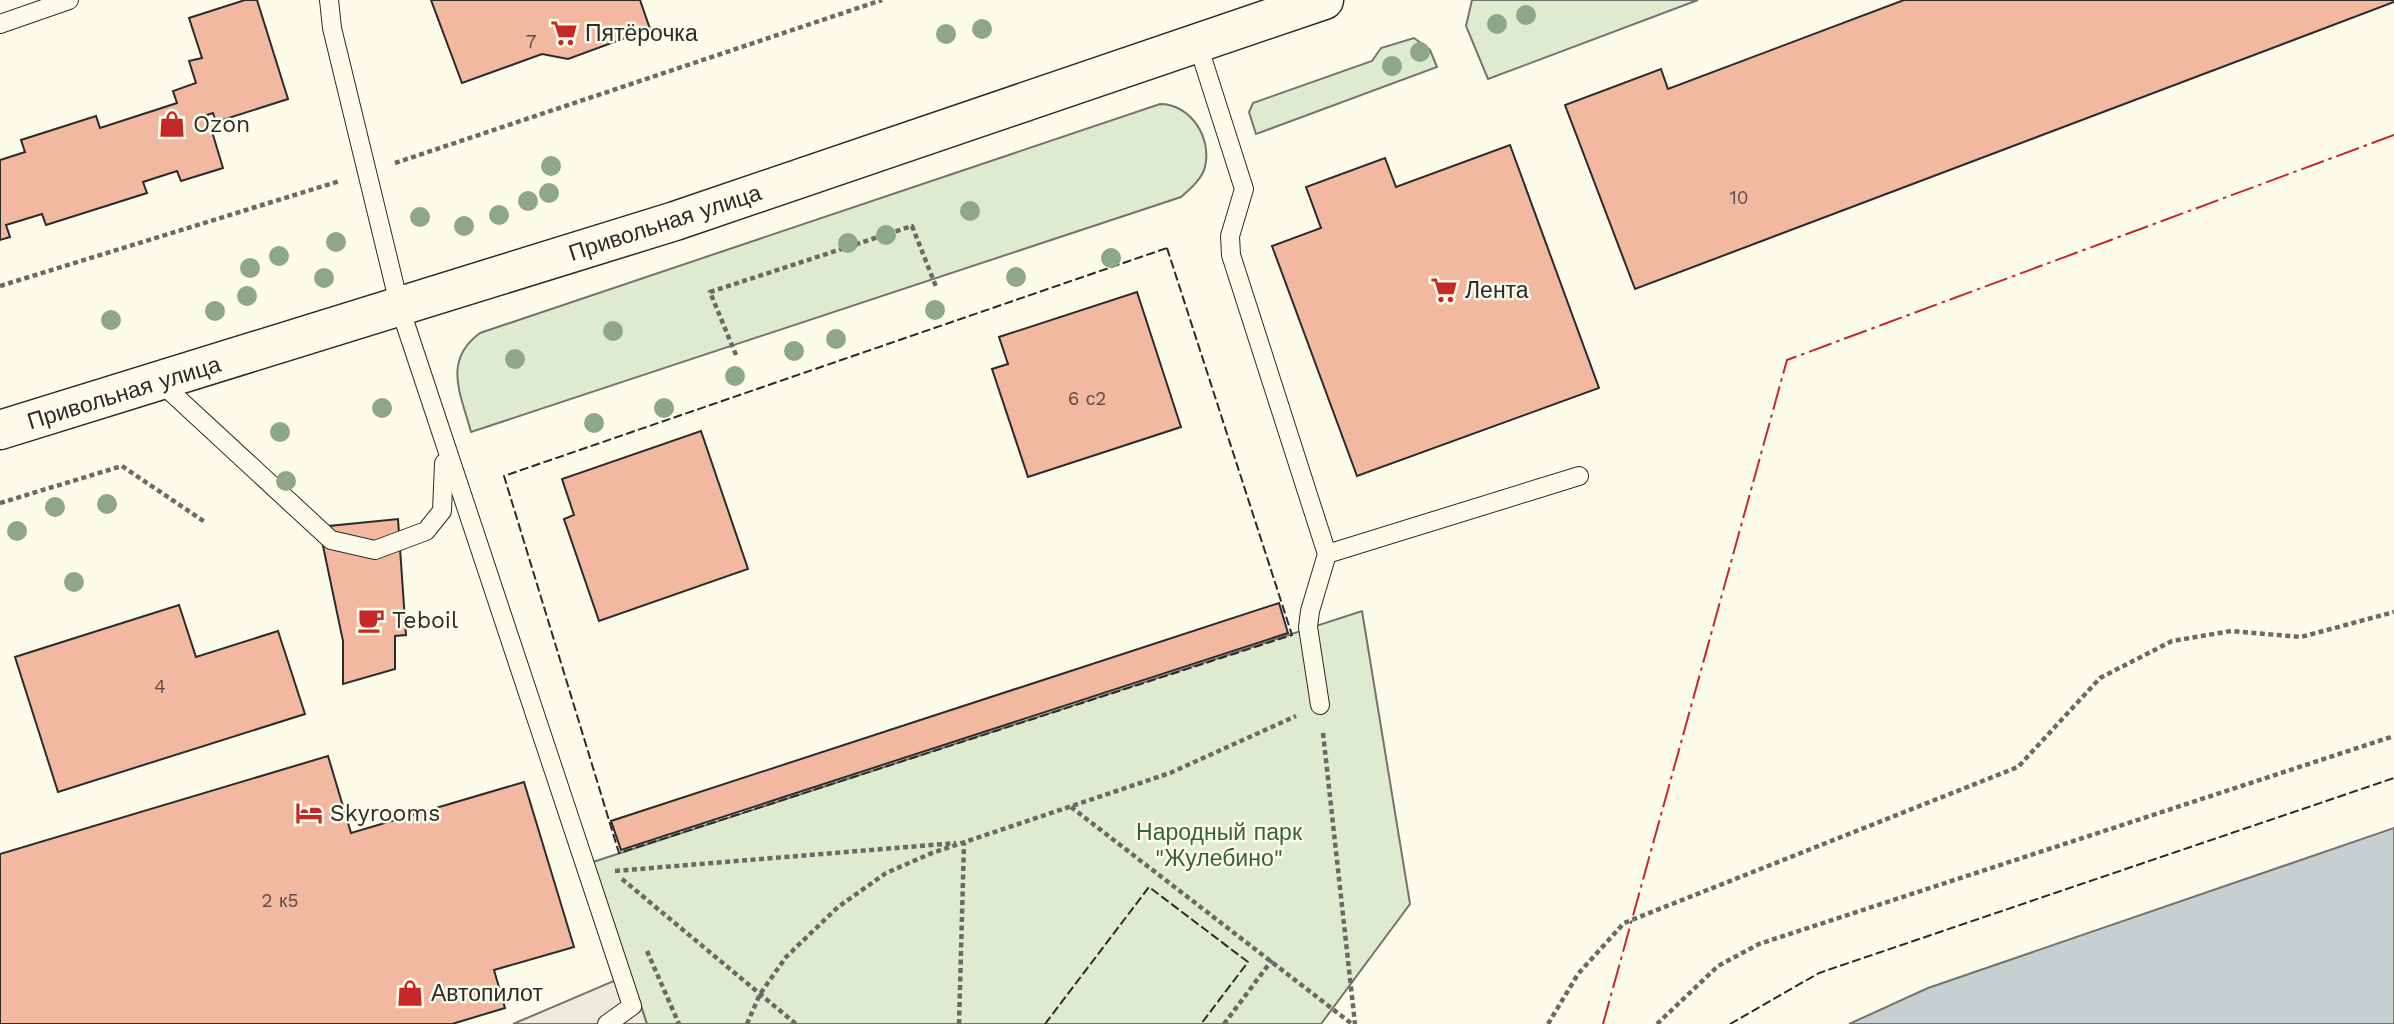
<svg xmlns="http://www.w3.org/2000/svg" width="2394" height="1024" viewBox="0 0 2394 1024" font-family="'Work Sans',sans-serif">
<rect width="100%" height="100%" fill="#fdfbea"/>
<!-- green -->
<g fill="#deebd1" stroke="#74746e" stroke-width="2">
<polygon points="1472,0 1698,0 1488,79 1466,26"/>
<polygon points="1414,38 1430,50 1437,67 1256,134 1249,112 1253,103 1372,61 1381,48"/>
<path d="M1160,104C1191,104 1212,138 1205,167C1202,179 1190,189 1181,197L471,432C461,394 442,361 480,333Z"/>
<polygon points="1362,611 1410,904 1321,1024 647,1024 593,862"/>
</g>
<!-- parking -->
<polygon fill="#eceadb" stroke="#74746e" stroke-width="2" points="630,974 647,1024 513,1024"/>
<!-- water -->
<polygon fill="#c7d0d0" stroke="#74746e" stroke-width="2" points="2394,828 2394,1024 1849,1024 1928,988"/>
<!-- building -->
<g fill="#f2b8a0" stroke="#2b2b2b" stroke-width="2">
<polygon points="245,0 257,0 288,99 216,122 213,113 207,115 223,168 181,181 177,171 143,182 147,193 46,225 42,214 6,225 10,237 0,240 0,160 25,152 21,140 96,116 100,128 177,103 173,91 196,83 189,61 202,58 189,18"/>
<polygon points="431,0 640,0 650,29 568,59 542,54 462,83"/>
<polygon points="1904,0 2394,0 2394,2 1635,289 1565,105 1661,69 1668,89"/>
<polygon points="1510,145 1599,388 1357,476 1272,246 1321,228 1306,187 1385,158 1396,187"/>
<polygon points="1137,292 1181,427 1028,477 992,369 1008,364 999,337"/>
<polygon points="701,431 748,569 599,621 564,519 574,515 562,479"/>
<polygon points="398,519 406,635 395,636 395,669 343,684 343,641 319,527"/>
<polygon points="1279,603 1288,633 621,850 611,821"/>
<polygon points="179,605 196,657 278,631 305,714 58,792 15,657"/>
<polygon points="328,756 351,833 524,782 574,947 494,970 505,1008 452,1024 0,1024 0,854"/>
</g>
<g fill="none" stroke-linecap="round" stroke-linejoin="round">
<defs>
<g id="lane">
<polyline points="329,0 332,28 400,308 632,1006 607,1024"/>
<polyline points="0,24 69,0"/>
<polyline points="1198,45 1244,189 1230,236 1231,255 1327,554 1310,611 1308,627 1320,705"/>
<polyline points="160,382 331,540 375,550 426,531 442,511 444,463"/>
<polyline points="1327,554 1579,476"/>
</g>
<polyline id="secondary" points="0,430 675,221 1324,0"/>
</defs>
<!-- lane casing -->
<use href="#lane" stroke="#2b2b2b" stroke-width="20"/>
<!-- secondary casing -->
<use href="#secondary" stroke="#2b2b2b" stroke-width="41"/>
<!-- path -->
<g stroke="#6a6964" stroke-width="4.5" stroke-dasharray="5 3.5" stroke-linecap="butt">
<polyline points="395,163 882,0"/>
<polyline points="0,286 340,181"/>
<polyline points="736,355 710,292 912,226 937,289"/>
<polyline points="0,503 122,466 205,522"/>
<polyline points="1323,733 1355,1024"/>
<polyline points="1071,807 1352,1024"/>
<polyline points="615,871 956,843"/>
<polyline points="622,879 796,1024"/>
<polyline points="647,951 679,1024"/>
<polyline points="747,1024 760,994 786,957 838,907 886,873 932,853 1170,773 1296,716"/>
<polyline points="959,1024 964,843"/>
<polyline points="1224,1024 1272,960"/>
<polyline points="1548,1024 1578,974 1624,923 2018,767 2100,678 2172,641 2231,631 2301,637 2394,612"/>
<polyline points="1657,1024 1718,966 1759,944 2394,736"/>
</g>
<!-- lane -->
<use href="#lane" stroke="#fdfbea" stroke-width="18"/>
<!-- secondary -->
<use href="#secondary" stroke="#fdfbea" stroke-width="38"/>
<!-- fence -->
<g stroke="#2b2b2b" stroke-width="2" stroke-dasharray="9 3.5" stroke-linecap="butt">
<polygon points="1167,248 1292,635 619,853 504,476"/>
<polyline points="1045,1024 1149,887 1248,962 1201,1024"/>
<polyline points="1730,1024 1819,973 2394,778"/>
</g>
<!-- power -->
<polyline stroke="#c62828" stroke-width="2" stroke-dasharray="24 5 3.5 5" stroke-linecap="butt" points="1603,1024 1787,360 2394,135"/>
</g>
<!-- trees -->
<g fill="#8ea78a">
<circle cx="1526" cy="15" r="10"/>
<circle cx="1497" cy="24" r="10"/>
<circle cx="982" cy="29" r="10"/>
<circle cx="946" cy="34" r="10"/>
<circle cx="1420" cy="52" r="10"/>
<circle cx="1392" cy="66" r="10"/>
<circle cx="551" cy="166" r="10"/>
<circle cx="549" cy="193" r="10"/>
<circle cx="528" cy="201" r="10"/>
<circle cx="970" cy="211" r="10"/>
<circle cx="499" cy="215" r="10"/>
<circle cx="420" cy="217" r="10"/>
<circle cx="464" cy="226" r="10"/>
<circle cx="886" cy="235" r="10"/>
<circle cx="336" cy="242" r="10"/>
<circle cx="848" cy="243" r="10"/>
<circle cx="279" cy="256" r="10"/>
<circle cx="1111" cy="258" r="10"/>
<circle cx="250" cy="268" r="10"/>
<circle cx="1016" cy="277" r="10"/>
<circle cx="324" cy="278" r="10"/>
<circle cx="247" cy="296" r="10"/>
<circle cx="935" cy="310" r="10"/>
<circle cx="215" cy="311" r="10"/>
<circle cx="111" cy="320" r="10"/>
<circle cx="613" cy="331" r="10"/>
<circle cx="836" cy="339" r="10"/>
<circle cx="794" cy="351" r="10"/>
<circle cx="515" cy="359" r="10"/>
<circle cx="735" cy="376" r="10"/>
<circle cx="382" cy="408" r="10"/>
<circle cx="664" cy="408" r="10"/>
<circle cx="594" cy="423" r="10"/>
<circle cx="280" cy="432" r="10"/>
<circle cx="286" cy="481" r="10"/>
<circle cx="107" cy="504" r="10"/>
<circle cx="55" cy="507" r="10"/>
<circle cx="17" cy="531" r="10"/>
<circle cx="74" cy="582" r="10"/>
</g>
<!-- icons -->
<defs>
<symbol id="supermarket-bare" viewBox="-9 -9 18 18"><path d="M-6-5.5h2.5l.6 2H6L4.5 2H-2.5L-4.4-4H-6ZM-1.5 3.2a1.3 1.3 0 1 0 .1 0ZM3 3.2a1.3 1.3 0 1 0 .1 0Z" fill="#c62828" stroke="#fdfbea" stroke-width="2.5" paint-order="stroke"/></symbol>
<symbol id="shop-bare" viewBox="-9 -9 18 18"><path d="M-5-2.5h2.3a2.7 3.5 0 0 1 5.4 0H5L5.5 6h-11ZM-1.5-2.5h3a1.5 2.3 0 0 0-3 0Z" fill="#c62828" stroke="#fdfbea" stroke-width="2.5" paint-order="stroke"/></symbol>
<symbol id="cafe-bare" viewBox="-9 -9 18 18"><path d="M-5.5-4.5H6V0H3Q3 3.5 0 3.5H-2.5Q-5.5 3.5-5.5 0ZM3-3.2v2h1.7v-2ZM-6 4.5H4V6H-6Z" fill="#c62828" stroke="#fdfbea" stroke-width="2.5" paint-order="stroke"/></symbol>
<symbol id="hotel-bare" viewBox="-9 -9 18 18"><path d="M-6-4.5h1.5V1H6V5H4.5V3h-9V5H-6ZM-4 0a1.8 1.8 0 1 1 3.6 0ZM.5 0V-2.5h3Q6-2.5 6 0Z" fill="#c62828" stroke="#fdfbea" stroke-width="2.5" paint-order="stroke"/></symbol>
</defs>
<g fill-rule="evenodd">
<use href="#supermarket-bare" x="545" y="14" width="38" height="38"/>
<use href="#shop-bare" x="153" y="105" width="38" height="38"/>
<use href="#supermarket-bare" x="1425" y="271" width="38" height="38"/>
<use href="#cafe-bare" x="352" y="601" width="38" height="38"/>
<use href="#hotel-bare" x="290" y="794" width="38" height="38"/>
<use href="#shop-bare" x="391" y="974" width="38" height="38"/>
</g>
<g text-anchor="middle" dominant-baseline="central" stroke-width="5" stroke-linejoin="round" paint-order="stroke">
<!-- number labels -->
<g font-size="19" fill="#5d4e48">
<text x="531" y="41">7</text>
<text x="1739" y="197">10</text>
<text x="1087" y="398">6 с2</text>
<text x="160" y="686">4</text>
<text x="280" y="900">2 к5</text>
</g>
<!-- poi labels -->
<g font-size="23" fill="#2b2b2b" stroke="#fdfbea" text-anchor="start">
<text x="585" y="33">Пятёрочка</text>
<text x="193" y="124">Ozon</text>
<text x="1465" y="290">Лента</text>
<text x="392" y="620">Teboil</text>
<text x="330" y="813">Skyrooms</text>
<text x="431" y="993">Автопилот</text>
</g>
<!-- street labels -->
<g font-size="23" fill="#2b2b2b" stroke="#fdfbea">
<text transform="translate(665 223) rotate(-18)">Привольная улица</text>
<text transform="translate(124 393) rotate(-17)">Привольная улица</text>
</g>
<!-- park labels -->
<g font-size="23" fill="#34623c" stroke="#fdfbea">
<text x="1219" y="832">Народный парк<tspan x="1219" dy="26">"Жулебино"</tspan></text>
</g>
</g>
</svg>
